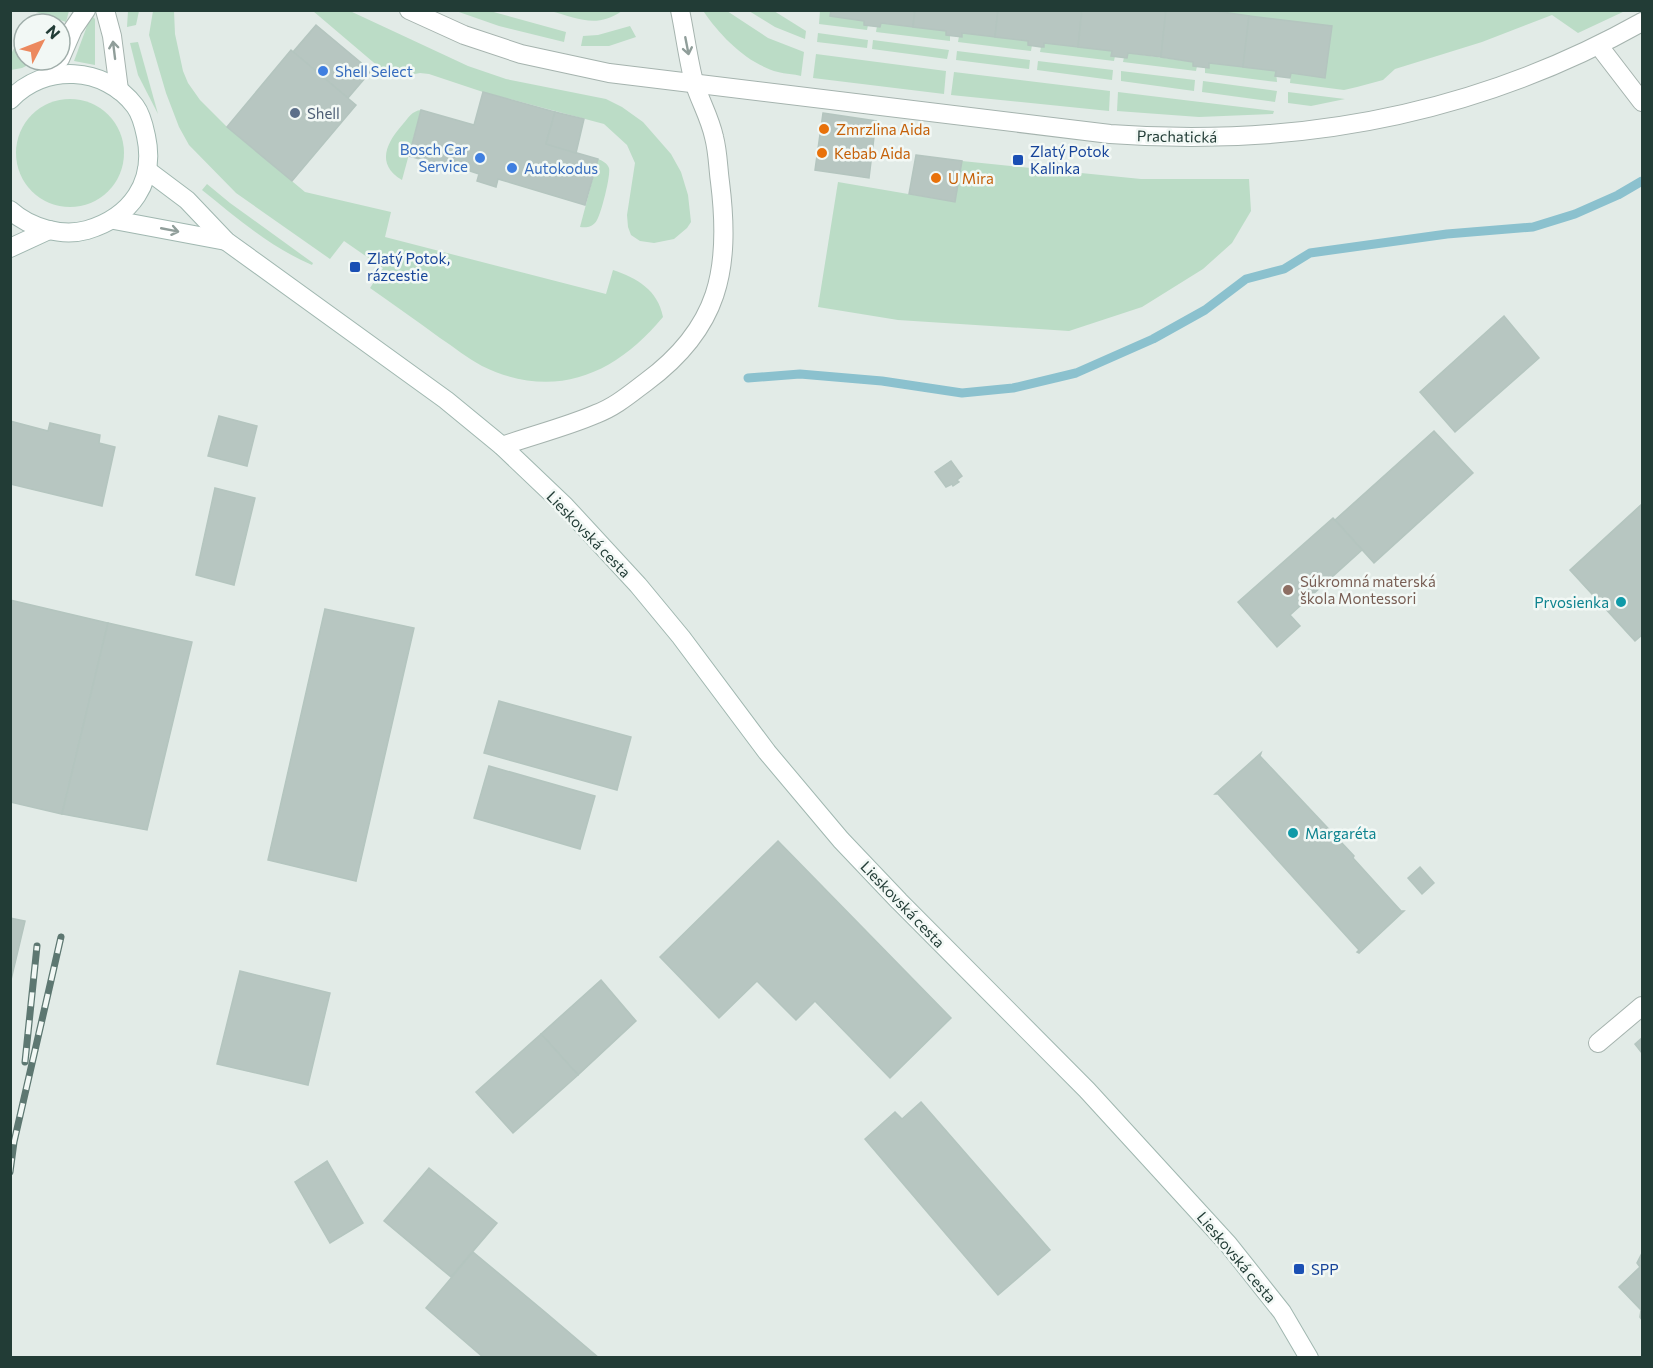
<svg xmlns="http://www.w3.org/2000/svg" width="1653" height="1368" viewBox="0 0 1653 1368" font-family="Commissioner,sans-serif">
<rect width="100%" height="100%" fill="#e2ebe7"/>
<!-- green -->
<g fill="#bbdcc6">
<polygon points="831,10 831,16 864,21 868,25 867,30 819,24 820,11"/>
<polygon points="33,11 33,10 69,11 66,22"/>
<polygon points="128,11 139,11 136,25 127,27"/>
<path d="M153,11H174L175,34L183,71L188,83L200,100L227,127L305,192L391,212L385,237L606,294L613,270C637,278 658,290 663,317C615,375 554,401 482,366C467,358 454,347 440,338C417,321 393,304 370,288L383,268L344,241L330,259L236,193L189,145L179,127L166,93L149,35Z"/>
<polygon points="313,11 350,11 468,66 506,79 606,99 622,107 643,122 671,154 681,172 688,195 691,222 687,228 674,239 654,243 640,241 631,235 628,227 627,215 635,163 627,145 604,124 483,92 429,74 420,73 404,76 386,73"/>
<polygon points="456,11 490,11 566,32 564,42 499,26"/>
<path d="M550,11L622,10V11C596,29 578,18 550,11Z"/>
<path d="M727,11L768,38L804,52L801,76C794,74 785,74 778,72C748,64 721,37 704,12Z"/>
<polygon points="749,11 774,11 806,31 805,39 775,27"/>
<polygon points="1209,11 1625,11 1578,33 1552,15 1482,42 1395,69 1383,80 1357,87 1344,90 1290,83 1291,73 1325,77 1331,26"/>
<polygon points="93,17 95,19 95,65 74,61 90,18"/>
<polygon points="881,23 946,31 950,35 950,41 876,32 877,26"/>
<polygon points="630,26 636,37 609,46 581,46 583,36 598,35"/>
<polygon points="24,29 24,60 38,60 22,68 11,70 11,54"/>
<polygon points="818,33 868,40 867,48 817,42"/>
<polygon points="962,33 1028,41 1032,45 1031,51 958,42 959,36 962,37"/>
<polygon points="873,40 949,50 947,59 872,49"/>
<polygon points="138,42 158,114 138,75 130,43"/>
<polygon points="1044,43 1112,51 1111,56 1115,56 1114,61 1040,52 1041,47"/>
<polygon points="957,51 1030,60 1029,69 956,60"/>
<polygon points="1128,53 1193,62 1193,66 1197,66 1196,71 1123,62 1124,57"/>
<polygon points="816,54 946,71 944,94 813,78"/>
<polygon points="1038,61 1113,70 1112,80 1037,70"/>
<polygon points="1209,63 1276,71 1277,82 1205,73 1205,67"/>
<polygon points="1121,71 1195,80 1194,91 1121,81"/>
<polygon points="954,72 1110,91 1109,111 951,95"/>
<polygon points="1203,81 1277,91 1275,102 1202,92"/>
<polygon points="1118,92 1274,111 1273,114 1199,117 1117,111"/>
<polygon points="1288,92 1345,99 1311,106 1288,103"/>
<circle cx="70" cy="153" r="54"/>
<path d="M421,110L402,180C375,164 387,142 403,124C409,117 412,111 421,110Z"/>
<path d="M598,159C603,161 607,163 609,168C611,175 601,214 597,220C593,227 587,228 580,227Z"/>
<polygon points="962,161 1141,179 1249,179 1251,211 1232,243 1203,269 1142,307 1069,331 898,320 818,307 838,182 955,202"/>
<path d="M207,184L230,203L313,263L312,265C270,247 237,218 202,190Z"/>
</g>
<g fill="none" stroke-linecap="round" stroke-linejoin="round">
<!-- stream -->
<polyline stroke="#8bc1ce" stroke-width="9" points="748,378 800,374 882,381 962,393 1013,388 1076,373 1153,339 1205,310 1246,279 1284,269 1310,253 1447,234 1533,227 1575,214 1618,195 1642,181"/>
</g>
<!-- building -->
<g fill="#b7c6c1" stroke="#b4c5bf" stroke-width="1.5">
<polygon points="831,10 915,10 913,27 881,23 880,27 864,25 864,21 830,16"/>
<polygon points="915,10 998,10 995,37 962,33 962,37 946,35 946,31 913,27"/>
<polygon points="998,10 1082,10 1078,47 1044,43 1044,47 1041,47 1028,45 1028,41 995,37"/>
<polygon points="1082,10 1166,10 1161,57 1128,53 1127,58 1111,56 1112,51 1078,47"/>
<polygon points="1166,10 1209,10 1249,16 1243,67 1209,63 1209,68 1193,66 1193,62 1161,57"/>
<polygon points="1249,16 1332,26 1325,78 1291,73 1290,78 1275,76 1276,71 1243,67"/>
<polygon points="316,25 371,71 348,98 293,52"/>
<polygon points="291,50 356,105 292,181 227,127"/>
<polygon points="483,92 555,112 546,144 598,159 585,205 498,179 496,187 477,181 479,174 464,169 463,171 409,156 421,110 474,125"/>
<polygon points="555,112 584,119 576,153 546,144"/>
<polygon points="823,113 876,121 869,178 815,170"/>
<polygon points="916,155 962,161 955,202 909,194"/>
<polygon points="1504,316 1539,358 1455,432 1420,392"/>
<polygon points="219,416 257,426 247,466 208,456"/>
<polygon points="10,421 48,431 50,423 100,435 99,443 115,447 102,506 10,484"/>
<polygon points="1434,431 1473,473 1374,563 1335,520"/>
<polygon points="951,461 962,476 957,480 959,482 953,486 952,484 946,487 935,472"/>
<polygon points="215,488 255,498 234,585 196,575"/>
<polygon points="1642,504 1642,635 1635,641 1570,570"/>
<polygon points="1333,518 1362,550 1290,615 1300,626 1277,647 1238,602"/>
<polygon points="10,600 108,623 62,814 10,802"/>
<polygon points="325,609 414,628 356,881 268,860"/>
<polygon points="108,623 192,642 147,830 62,814"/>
<polygon points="499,701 631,737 617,790 484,753"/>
<polygon points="1261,753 1260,756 1354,856 1353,858 1401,911 1404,911 1359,953 1357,952 1359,950 1218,794 1215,794"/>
<polygon points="489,766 595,796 580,849 474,818"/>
<polygon points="778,841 951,1018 890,1078 815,1001 796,1020 757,981 719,1018 660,957"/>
<polygon points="1420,867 1434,883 1422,894 1408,878"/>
<polygon points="10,918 25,921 10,984"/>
<polygon points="240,971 330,993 308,1085 217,1064"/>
<polygon points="601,980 636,1021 578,1075 541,1034"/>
<polygon points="541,1034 578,1075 513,1133 476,1092"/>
<polygon points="1642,1038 1642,1053 1635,1044"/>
<polygon points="921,1102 1050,1250 998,1295 865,1139 895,1112 902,1119"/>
<polygon points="327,1161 363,1223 330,1243 295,1182"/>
<polygon points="429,1168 497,1223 451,1277 384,1221"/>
<polygon points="473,1252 545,1312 599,1358 484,1358 426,1308"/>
<polygon points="1642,1253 1642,1320 1640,1317 1641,1310 1619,1287 1640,1267 1637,1263"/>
</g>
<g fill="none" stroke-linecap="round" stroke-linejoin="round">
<defs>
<g id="street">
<polyline points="105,10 112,36 119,90"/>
<path d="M409,10L464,35L521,54L609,73L1110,134C1298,148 1478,114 1642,22"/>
<polyline points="1599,46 1642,102"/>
<polyline points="60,59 73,29 86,10"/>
<path d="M502,446C533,435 566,427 596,414C615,407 630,394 646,382C719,328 731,270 720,182C718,168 718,152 714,137C710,118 700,101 694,82C688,59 685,34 680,10"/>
<polyline points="1598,1043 1642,1006"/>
</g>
<g id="secondary">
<path d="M10,100C44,63 105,66 135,106C141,114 144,126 146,136C156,182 131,217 87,230C62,237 30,228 10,210"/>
<polyline points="147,170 187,200 226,241 446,400 502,446 565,506 638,585 681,637 767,752 841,840 899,901 1087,1090 1228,1244 1282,1312 1309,1358"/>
<polyline points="114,220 226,241"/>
<polyline points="10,248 49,230"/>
</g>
</defs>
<!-- street casing -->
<use href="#street" stroke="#a5b3ae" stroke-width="20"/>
<!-- secondary casing -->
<use href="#secondary" stroke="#a0b7b0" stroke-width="20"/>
<!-- street -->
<use href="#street" stroke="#fff" stroke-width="18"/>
<!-- secondary -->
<use href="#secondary" stroke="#fff" stroke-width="18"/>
<defs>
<g id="rail">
<polyline points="25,1062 37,946"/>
<polyline points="10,1172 14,1142 61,937"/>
</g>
</defs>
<!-- rail casing -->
<use href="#rail" stroke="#5d7771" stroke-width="7"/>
<!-- rail -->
<use href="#rail" stroke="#f2f8f5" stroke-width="4.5" stroke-dasharray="14" stroke-linecap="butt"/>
</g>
<!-- one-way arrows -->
<defs><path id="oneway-shaft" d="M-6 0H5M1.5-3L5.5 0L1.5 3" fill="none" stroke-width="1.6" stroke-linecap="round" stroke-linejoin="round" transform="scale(1.5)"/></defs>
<g stroke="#909e9a">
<use href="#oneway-shaft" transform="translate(687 46) rotate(79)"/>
<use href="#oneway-shaft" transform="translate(114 50) rotate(-97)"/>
<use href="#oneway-shaft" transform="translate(170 230) rotate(11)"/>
</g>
<!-- markers -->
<g fill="#3f7fe0" stroke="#f2f8f5" stroke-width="2">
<circle cx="323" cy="71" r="6"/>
<circle cx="480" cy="158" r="6"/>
<circle cx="512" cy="168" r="6"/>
</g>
<circle fill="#5c6f8a" stroke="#f2f8f5" stroke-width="2" cx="295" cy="113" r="6"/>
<g fill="#e8710a" stroke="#f2f8f5" stroke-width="2">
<circle cx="824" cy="129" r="6"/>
<circle cx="822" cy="153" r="6"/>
<circle cx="936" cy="178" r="6"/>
</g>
<g fill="#1a4fb4" stroke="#f2f8f5" stroke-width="2">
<rect x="1012" y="154" width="12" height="12" rx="3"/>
<rect x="349" y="261" width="12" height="12" rx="3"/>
<rect x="1293" y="1263" width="12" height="12" rx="3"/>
</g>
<circle fill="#8d6e63" stroke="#f2f8f5" stroke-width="2" cx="1288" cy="590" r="6"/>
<g fill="#0f9aa8" stroke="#f2f8f5" stroke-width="2">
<circle cx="1621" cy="602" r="6"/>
<circle cx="1293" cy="833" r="6"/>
</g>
<g text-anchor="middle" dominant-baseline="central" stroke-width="5" stroke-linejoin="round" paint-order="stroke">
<!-- shop labels -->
<g font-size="15" fill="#366cbe" stroke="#f2f8f5" text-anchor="start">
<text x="335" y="71">Shell Select</text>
<text x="468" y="149" text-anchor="end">Bosch Car<tspan x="468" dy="17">Service</tspan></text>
<text x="524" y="168">Autokodus</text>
</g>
<!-- service labels -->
<g font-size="15" fill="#4e5e75" stroke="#f2f8f5" text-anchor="start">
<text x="307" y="113">Shell</text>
</g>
<!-- food labels -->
<g font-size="15" fill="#c56008" stroke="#f2f8f5" text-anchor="start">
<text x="836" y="129">Zmrzlina Aida</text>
<text x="834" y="153">Kebab Aida</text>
<text x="948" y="178">U Mira</text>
</g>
<!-- street labels -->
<g font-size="15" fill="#223c36" stroke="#f2f8f5">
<text transform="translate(1177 136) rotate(1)">Prachatická</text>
<text transform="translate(589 534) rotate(46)">Lieskovská cesta</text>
<text transform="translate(903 904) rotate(46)">Lieskovská cesta</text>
<text transform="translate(1237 1257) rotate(50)">Lieskovská cesta</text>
</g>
<!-- transit labels -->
<g font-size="15" fill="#164399" stroke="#f2f8f5" text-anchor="start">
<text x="1030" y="151">Zlatý Potok<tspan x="1030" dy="17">Kalinka</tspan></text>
<text x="367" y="258">Zlatý Potok,<tspan x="367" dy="17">rázcestie</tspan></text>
<text x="1311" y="1269">SPP</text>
</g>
<!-- education labels -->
<g font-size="15" fill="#785e54" stroke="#f2f8f5" text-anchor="start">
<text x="1300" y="581">Súkromná materská<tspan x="1300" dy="17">škola Montessori</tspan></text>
</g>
<!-- culture labels -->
<g font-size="15" fill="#0d838f" stroke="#f2f8f5" text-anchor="end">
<text x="1609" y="602">Prvosienka</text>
<text x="1305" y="833" text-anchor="start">Margaréta</text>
</g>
</g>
<!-- border -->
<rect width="1653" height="1368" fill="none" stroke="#223c36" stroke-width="24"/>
<!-- north arrow -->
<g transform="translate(42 42) rotate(48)"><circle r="28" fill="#f2f8f5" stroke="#9fada9" stroke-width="1.5"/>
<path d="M0-4.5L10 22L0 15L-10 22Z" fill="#ec895e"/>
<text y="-9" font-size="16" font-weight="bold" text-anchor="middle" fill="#223c36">N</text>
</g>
</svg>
